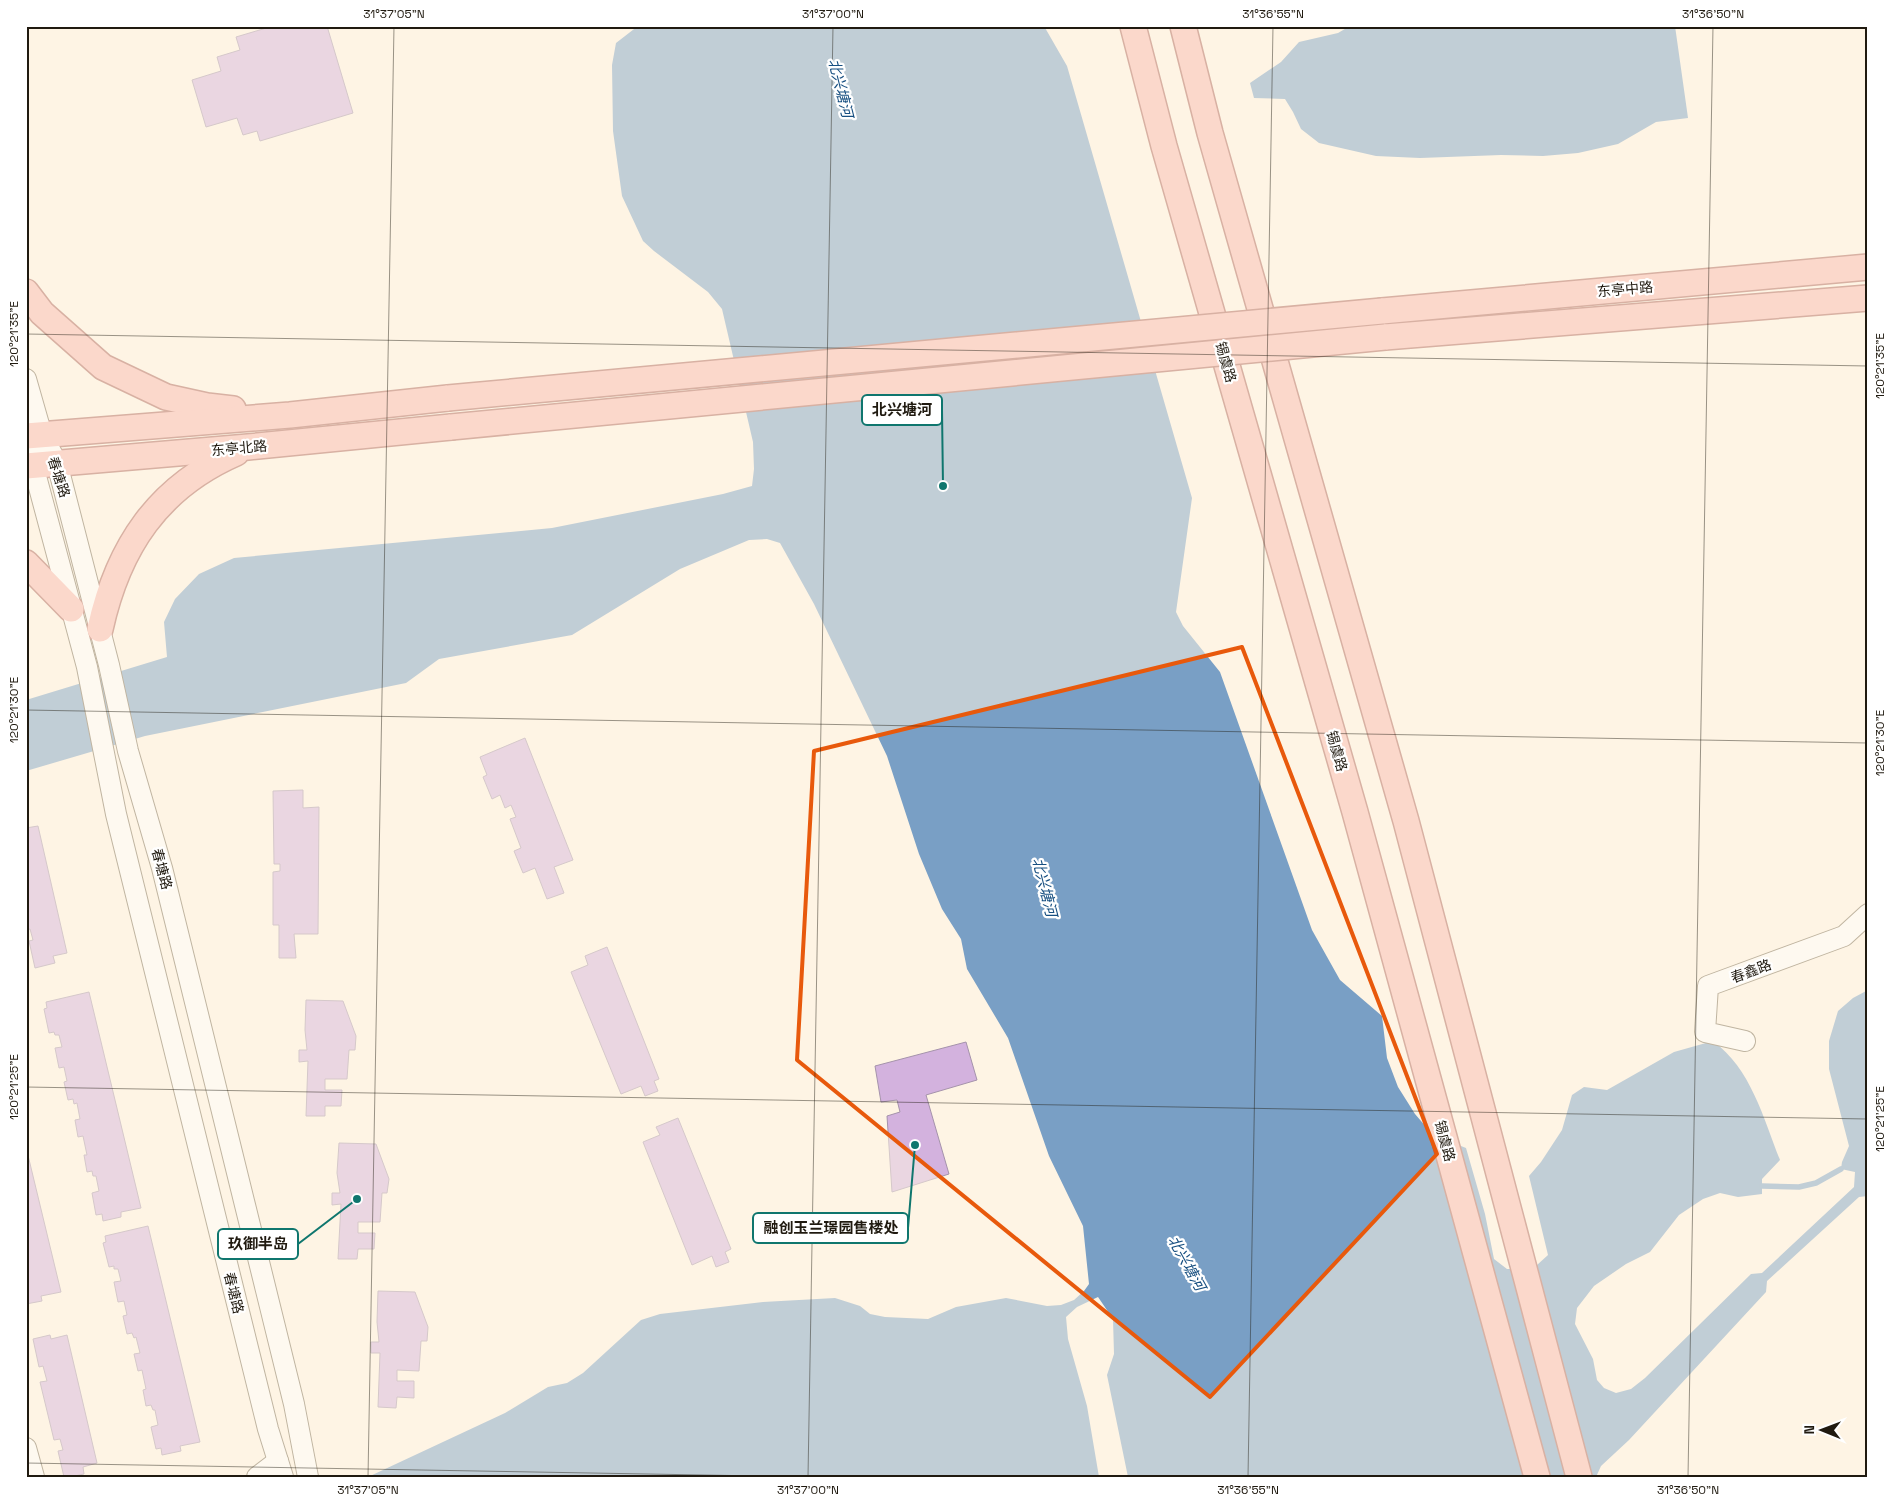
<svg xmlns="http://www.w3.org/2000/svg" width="1894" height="1503" viewBox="0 0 1894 1503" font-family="'Space Grotesk','Noto Sans SC',sans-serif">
<rect width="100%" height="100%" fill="#fef4e4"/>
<!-- water -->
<g fill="#799fc5">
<path d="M638,26H1044L1067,66L1192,498L1176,612L1183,626L1220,672L1312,930L1340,980L1382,1016L1387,1058L1398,1087L1415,1114L1433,1135L1466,1148L1485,1214L1494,1259L1507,1269H1520L1537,1265L1548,1255L1529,1176L1541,1162L1562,1130L1572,1095L1584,1087L1607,1090L1674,1052L1713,1041C1751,1069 1763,1117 1780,1160L1762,1179V1194L1738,1197L1720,1193L1703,1199L1679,1215L1650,1252L1626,1264L1594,1286L1577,1308L1575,1324L1593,1359L1597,1380L1604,1388L1616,1393L1631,1389L1645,1378L1751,1274L1762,1273L1854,1187L1855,1172L1841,1169L1842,1162L1849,1146L1829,1069V1041L1838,1011L1853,998L1868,990V1196L1859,1197L1767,1281L1766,1292L1629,1440L1601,1466L1596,1477H1128L1107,1375L1114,1354L1113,1319L1098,1297L1077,1307L1066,1317L1068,1339L1087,1406L1099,1477H368L505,1413L548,1387L567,1383L583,1373L641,1320L660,1314L763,1302L835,1298L860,1306L870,1314L885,1317L928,1319L956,1307L1006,1298L1047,1306L1061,1305L1074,1300L1084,1291L1089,1284L1083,1226L1049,1156L1008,1038L967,969L961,939L942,909L919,854L887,756L814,604L780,543L767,539L749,540L680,569L572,635L439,659L406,683L145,736L26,771V700L167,657L164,622L175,599L199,574L234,558L552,528L723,494L752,486L754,469L753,442L722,309L708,292L654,251L643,241L622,196L613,131L612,65L616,43Z"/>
<polygon points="1350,26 1675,26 1688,118 1656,122 1618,144 1578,153 1543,156 1501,155 1420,158 1376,156 1319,143 1301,129 1293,112 1285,99 1254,98 1250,83 1281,62 1299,42 1338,33"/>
</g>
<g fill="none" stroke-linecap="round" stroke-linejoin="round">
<!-- stream -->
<polyline stroke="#799fc5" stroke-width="5.5" points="1762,1186 1799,1187 1816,1183 1841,1169"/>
</g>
<!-- building -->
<g fill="#d3b2de" stroke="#a593ab">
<polygon points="273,26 327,26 353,113 260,141 257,131 243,135 237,118 206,127 192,80 221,71 217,57 240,50 236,37"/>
<polygon points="525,738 573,860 554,867 564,893 547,899 535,868 523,873 514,851 521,848 510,819 516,817 511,805 505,808 500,795 492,799 483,777 487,775 480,757"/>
<polygon points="303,790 303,808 319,807 318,934 294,934 296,958 279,958 279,925 273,925 273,872 280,871 280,864 274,864 273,791"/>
<polygon points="38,826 67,953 53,956 55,963 35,968 29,941 33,940 30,929 26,930 26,828"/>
<polygon points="607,947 659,1079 654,1081 658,1091 645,1096 641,1086 621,1094 571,972 588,965 585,956"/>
<polygon points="89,992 141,1208 121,1212 121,1217 103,1221 102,1214 96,1215 92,1193 99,1191 96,1176 93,1176 92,1171 87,1172 84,1155 87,1155 83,1136 78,1137 75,1120 80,1119 77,1103 74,1104 73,1099 68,1100 64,1082 67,1081 64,1067 59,1068 55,1048 62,1047 59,1035 55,1035 54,1032 49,1033 44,1009 47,1008 46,1002"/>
<polygon points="306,1000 343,1001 356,1036 355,1050 349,1050 347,1079 325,1079 325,1090 342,1090 341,1106 325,1106 325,1116 306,1116 308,1061 299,1062 299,1050 307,1050 305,1030"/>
<polygon points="966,1042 977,1080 926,1095 949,1174 892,1192 887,1116 900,1112 897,1100 881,1102 875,1066"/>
<polygon points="678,1118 731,1249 725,1252 729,1262 716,1267 712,1256 692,1265 643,1142 660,1135 656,1127"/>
<polygon points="339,1143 376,1144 389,1179 387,1193 382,1193 380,1222 358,1222 358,1233 375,1233 374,1249 358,1249 357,1259 338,1259 341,1204 332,1205 332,1193 340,1193 337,1173"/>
<polygon points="26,1147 61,1292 41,1296 42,1301 26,1304"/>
<polygon points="148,1226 200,1442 180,1446 181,1451 162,1455 161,1448 156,1449 151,1427 158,1425 155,1410 153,1410 151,1405 146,1406 143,1390 146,1389 142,1370 138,1371 134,1354 140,1353 136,1337 134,1338 132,1333 127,1334 123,1316 127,1315 124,1301 118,1302 114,1282 121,1281 118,1269 114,1269 114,1266 109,1267 103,1243 106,1242 105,1236"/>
<polygon points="378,1291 415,1292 428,1327 427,1341 421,1341 419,1371 397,1370 397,1381 414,1381 414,1398 397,1397 396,1408 378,1407 380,1353 371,1353 371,1342 379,1342 377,1322"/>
<polygon points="50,1335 51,1339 67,1335 97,1463 83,1467 84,1474 70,1477 64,1477 58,1451 63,1450 60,1439 54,1440 40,1382 47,1381 43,1366 39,1367 33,1339"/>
</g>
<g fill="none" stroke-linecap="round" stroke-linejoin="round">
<defs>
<g id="minor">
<polyline points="26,379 42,435 57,463 109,665 128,751 162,868 294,1404 308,1477"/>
<polyline points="37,451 33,465 87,667 116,814 268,1429 283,1477"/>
<polyline points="1745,1041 1705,1032 1708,986 1844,936 1868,914"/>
<polyline points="26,1448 34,1477"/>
<polyline points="257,1477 278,1461"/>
</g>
<g id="major">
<polyline points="1133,26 1164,146 1355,812 1537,1477"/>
<polyline points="1183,26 1210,133 1406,821 1579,1477"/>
<polyline points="26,292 42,313 103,367 166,397 207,406 233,409"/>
<polyline points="1382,311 1868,267"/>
<polyline points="1385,337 1868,298"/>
<polyline points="26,436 290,415 448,398"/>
<polyline points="26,466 248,447 451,427"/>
<polyline points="26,563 71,609"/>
<path d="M100,629C118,547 158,487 236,453"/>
</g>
</defs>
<!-- minor casing -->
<use href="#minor" stroke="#766850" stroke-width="22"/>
<!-- major casing -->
<use href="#major" stroke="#aa5f54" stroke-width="28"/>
<!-- minor -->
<use href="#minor" stroke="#fff" stroke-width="20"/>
<!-- major -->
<use href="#major" stroke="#f8b5ae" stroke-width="25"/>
<defs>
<g id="major-bridge">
<polyline points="448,398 1382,311"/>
<polyline points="451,427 1385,337"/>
</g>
</defs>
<!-- major-bridge casing -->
<use href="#major-bridge" stroke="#aa5f54" stroke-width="28" stroke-linecap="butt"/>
<!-- major-bridge -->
<use href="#major-bridge" stroke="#f8b5ae" stroke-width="25"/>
</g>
<!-- marked area -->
<path d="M0 0H1894V1503H0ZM1242,647L1437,1154L1210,1397L797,1060L814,751Z" fill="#fef4e4" fill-opacity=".55" fill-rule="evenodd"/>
<path fill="none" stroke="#e8590c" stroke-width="4" stroke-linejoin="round" d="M1242,647L1437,1154L1210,1397L797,1060L814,751Z"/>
<!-- ticks -->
<path fill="none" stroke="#201a10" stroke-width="1" stroke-opacity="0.45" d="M26,334L1868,366M26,710L1868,743M26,1087L1868,1119M26,1463L816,1477M368,1477L394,26M808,1477L833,26M1248,1477L1273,26M1688,1477L1713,26"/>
<g text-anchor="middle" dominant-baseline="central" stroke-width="4.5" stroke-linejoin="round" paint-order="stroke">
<!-- street labels -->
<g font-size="14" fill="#201a10" stroke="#fff">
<text transform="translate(1625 289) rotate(-5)">东亭中路</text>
<text transform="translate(1226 362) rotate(74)">锡虞路</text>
<text transform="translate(239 448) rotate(-5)">东亭北路</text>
<text transform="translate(59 477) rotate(72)">春塘路</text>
<text transform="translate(1337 751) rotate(74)">锡虞路</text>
<text transform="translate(162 869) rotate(75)">春塘路</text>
<text transform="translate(1751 971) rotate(-20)">春鑫路</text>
<text transform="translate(1445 1141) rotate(75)">锡虞路</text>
<text transform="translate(234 1293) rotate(76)">春塘路</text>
</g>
<!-- water labels -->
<g font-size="15" font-style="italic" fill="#174f81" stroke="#fff">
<text transform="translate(841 88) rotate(76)">北兴塘河</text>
<text transform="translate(1045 887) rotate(76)">北兴塘河</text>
<text transform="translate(1187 1263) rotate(61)">北兴塘河</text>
</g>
</g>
<!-- callouts -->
<path fill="none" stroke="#0f766e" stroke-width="2" d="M943 486L942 410M915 1145L908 1228M357 1199L298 1244"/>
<g fill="#0f766e" stroke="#fff" stroke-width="2">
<circle cx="943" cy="486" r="5"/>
<circle cx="915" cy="1145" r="5"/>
<circle cx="357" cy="1199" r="5"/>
</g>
<g fill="#fff" stroke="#0f766e" stroke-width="2">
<rect x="862" y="395" width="80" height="30" rx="5"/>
<rect x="753" y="1213" width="155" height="30" rx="5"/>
<rect x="218" y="1229" width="80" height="30" rx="5"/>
</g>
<g font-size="15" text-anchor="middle" font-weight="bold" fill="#201a10">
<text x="902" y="415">北兴塘河</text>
<text x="831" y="1233">融创玉兰璟园售楼处</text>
<text x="258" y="1249">玖御半岛</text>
</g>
<!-- border -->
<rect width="1894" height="1503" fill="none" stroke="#ffffff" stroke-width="55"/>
<!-- north arrow -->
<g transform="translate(1822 1430) rotate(271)" stroke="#ffffff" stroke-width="4" paint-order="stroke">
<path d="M0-4L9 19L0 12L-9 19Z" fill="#201a10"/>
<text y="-8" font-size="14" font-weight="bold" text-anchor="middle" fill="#201a10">N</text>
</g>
<rect x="28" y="28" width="1838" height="1448" fill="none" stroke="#201a10" stroke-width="2"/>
<g font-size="12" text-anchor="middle" fill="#201a10">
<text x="394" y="18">31°37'05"N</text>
<text x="833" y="18">31°37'00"N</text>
<text x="1273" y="18">31°36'55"N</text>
<text x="1713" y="18">31°36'50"N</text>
<text transform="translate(14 334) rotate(-90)" y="4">120°21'35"E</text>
<text transform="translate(1880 366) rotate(-90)" y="4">120°21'35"E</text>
<text transform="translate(14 710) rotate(-90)" y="4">120°21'30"E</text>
<text transform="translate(1880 743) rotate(-90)" y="4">120°21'30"E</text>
<text transform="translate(14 1087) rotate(-90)" y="4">120°21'25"E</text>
<text transform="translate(1880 1119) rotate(-90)" y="4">120°21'25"E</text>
<text x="368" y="1494">31°37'05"N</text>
<text x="808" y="1494">31°37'00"N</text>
<text x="1248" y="1494">31°36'55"N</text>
<text x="1688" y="1494">31°36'50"N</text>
</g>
</svg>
